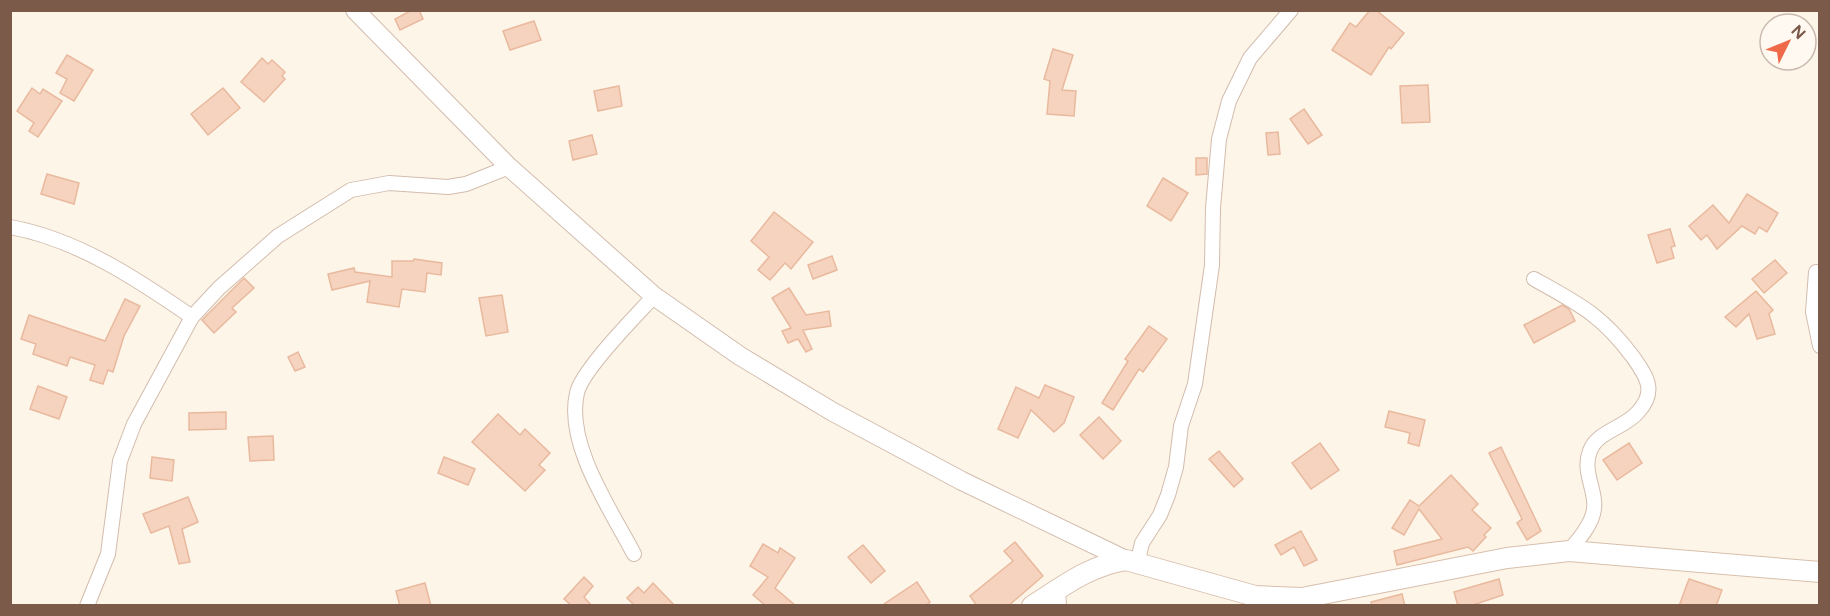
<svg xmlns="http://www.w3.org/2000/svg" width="1830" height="616" viewBox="0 0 1830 616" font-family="Figtree,sans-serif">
<rect width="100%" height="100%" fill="#fef5e9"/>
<!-- building -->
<g fill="#f5d3bf" stroke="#e9b99e" stroke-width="1.5">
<polygon points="412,10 419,10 423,19 400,30 395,19"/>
<polygon points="1370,10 1376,10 1404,33 1391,49 1389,47 1371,75 1332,50 1350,23 1356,27"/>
<polygon points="534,21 541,40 510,50 503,31"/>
<polygon points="1053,49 1073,55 1062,90 1076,91 1074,116 1047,114 1050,81 1044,79"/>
<polygon points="67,55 93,70 74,101 60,93 67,79 56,73"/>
<polygon points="262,58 268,64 272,60 285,72 282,76 285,79 264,102 241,82"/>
<polygon points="1428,85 1430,122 1402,123 1400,86"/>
<polygon points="619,86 622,106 598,111 594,91"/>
<polygon points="32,88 40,94 43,89 62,101 38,137 29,131 34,123 17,111"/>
<polygon points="223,88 240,108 208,135 191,114"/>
<polygon points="1304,109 1322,135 1308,144 1290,119"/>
<polygon points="1278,132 1280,154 1268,155 1266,133"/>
<polygon points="592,135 597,154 573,160 569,141"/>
<polygon points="1196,158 1207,158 1207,174 1196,175"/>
<polygon points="47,174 79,183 74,204 41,194"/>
<polygon points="1163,178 1188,193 1171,221 1147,206"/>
<polygon points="1747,194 1778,213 1767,232 1759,227 1755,234 1742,226 1717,249 1707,235 1701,240 1689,226 1713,205 1729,223"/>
<polygon points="774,212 813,242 791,269 785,263 770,280 758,270 769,257 751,241"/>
<polygon points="1670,229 1675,246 1671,247 1674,258 1657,263 1648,235"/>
<polygon points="832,256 837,270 813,279 808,265"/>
<polygon points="414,259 442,263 441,275 427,273 425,292 402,289 399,307 367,302 370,281 332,290 328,274 354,268 355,272 392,277 392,261 413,261"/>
<polygon points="1775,260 1787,273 1764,293 1752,279"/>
<polygon points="244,278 254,288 232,308 236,312 214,333 202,320"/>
<polygon points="789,288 806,315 829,311 831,326 803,330 812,349 806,352 798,339 788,343 782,331 791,328 772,298"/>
<polygon points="1756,291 1773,310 1769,314 1775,334 1757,339 1749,314 1736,327 1725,317"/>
<polygon points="502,295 508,332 486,336 479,298"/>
<polygon points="125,299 140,306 124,336 113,372 108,370 103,384 90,380 95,365 70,357 67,366 33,354 36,344 21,339 29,315 105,341"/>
<polygon points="1562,305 1569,309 1575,321 1534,343 1524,325"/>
<polygon points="1149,326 1167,339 1143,372 1139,369 1113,410 1102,403 1128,361 1125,359"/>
<polygon points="298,352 305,367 295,371 288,357"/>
<polygon points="1045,385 1074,397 1064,423 1054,432 1031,410 1018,438 998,429 1016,387 1039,398"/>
<polygon points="38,386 67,397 59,419 30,409"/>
<polygon points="1389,411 1425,420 1419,446 1408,443 1410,433 1385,427"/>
<polygon points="226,412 226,429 189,430 189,413"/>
<polygon points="498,414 520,435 525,429 550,453 539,465 545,470 525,491 472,442"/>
<polygon points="1099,417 1121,441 1103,459 1080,435"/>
<polygon points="273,436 274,460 250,461 248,437"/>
<polygon points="1320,443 1339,470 1311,489 1292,463"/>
<polygon points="1629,443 1642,463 1617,480 1603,460"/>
<polygon points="1501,447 1541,531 1527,540 1517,523 1522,519 1489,453"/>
<polygon points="1219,451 1243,479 1234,487 1209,459"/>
<polygon points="152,457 174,460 172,481 150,478"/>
<polygon points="444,457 475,469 468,485 438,473"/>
<polygon points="1451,475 1478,504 1472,510 1491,528 1484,535 1486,537 1473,551 1468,547 1397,565 1394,551 1442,539 1419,509 1404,535 1392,528 1410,500 1419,506"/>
<polygon points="188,497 198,522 182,529 190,562 179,564 169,526 151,533 143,514"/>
<polygon points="1301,531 1317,560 1304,566 1294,547 1281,555 1275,545"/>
<polygon points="1015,542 1043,576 1008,606 977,606 970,596 1013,561 1004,551"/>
<polygon points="763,544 778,553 780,548 795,558 775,588 796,606 766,606 753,595 768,577 750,566"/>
<polygon points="863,545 885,571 871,583 848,557"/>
<polygon points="584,577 593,586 584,597 592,606 572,606 564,599"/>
<polygon points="1499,579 1503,595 1470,606 1458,606 1454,592"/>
<polygon points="1689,579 1722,590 1716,606 1679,606"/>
<polygon points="917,582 930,602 925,606 881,606"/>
<polygon points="425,583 431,606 400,606 396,591"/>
<polygon points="653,583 675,606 635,606 627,598 638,587 644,593"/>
<polygon points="1402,594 1405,606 1372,606 1371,602"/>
</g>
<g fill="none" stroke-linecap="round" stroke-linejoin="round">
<defs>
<g id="minor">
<path d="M10,227C77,239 137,279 192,317"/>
<polyline points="1816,272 1813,312 1820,346"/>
<path d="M1534,279C1579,304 1602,315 1633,357C1647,377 1657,391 1638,412C1625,428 1597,431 1590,451C1581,473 1599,493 1593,514C1589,528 1578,540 1569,551"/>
<path d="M634,554C611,510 565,444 577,393C582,370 636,316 654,296"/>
<polyline points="1145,567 1138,560 1142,543 1160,515 1168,495 1176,467 1181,426 1195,384 1212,265 1213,208 1219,139 1229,101 1250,58 1291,10"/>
<polyline points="1058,590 1059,606"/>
<polyline points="87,606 108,554 120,461 134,424 192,317 219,288 278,236 351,190 389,183 448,187 466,184 509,167"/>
</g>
<polyline id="tertiary" points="355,10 509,167 654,296 740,356 833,412 962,481 1126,560"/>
<path id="secondary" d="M1032,606C1062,587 1090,565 1126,560L1255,596L1302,598L1507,558L1569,551L1820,572"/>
</defs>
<!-- minor casing -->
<use href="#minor" stroke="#d2bcad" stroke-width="16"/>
<!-- tertiary casing -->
<use href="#tertiary" stroke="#d2bcad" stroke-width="20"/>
<!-- secondary casing -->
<use href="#secondary" stroke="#d7bfad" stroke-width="22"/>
<!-- minor -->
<use href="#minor" stroke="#fff" stroke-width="14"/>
<!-- tertiary -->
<use href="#tertiary" stroke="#fff" stroke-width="18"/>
<!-- secondary -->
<use href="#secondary" stroke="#fff" stroke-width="20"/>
</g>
<!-- border -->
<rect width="1830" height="616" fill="none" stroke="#7b5a4a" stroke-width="24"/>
<!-- north arrow -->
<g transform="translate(1788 42) rotate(47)"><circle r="28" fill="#fff9f1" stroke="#cab9ae" stroke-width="1.5"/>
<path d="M0-4.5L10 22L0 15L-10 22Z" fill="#ee6a48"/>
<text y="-9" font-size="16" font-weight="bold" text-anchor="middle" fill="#7b5a4a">N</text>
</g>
</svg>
